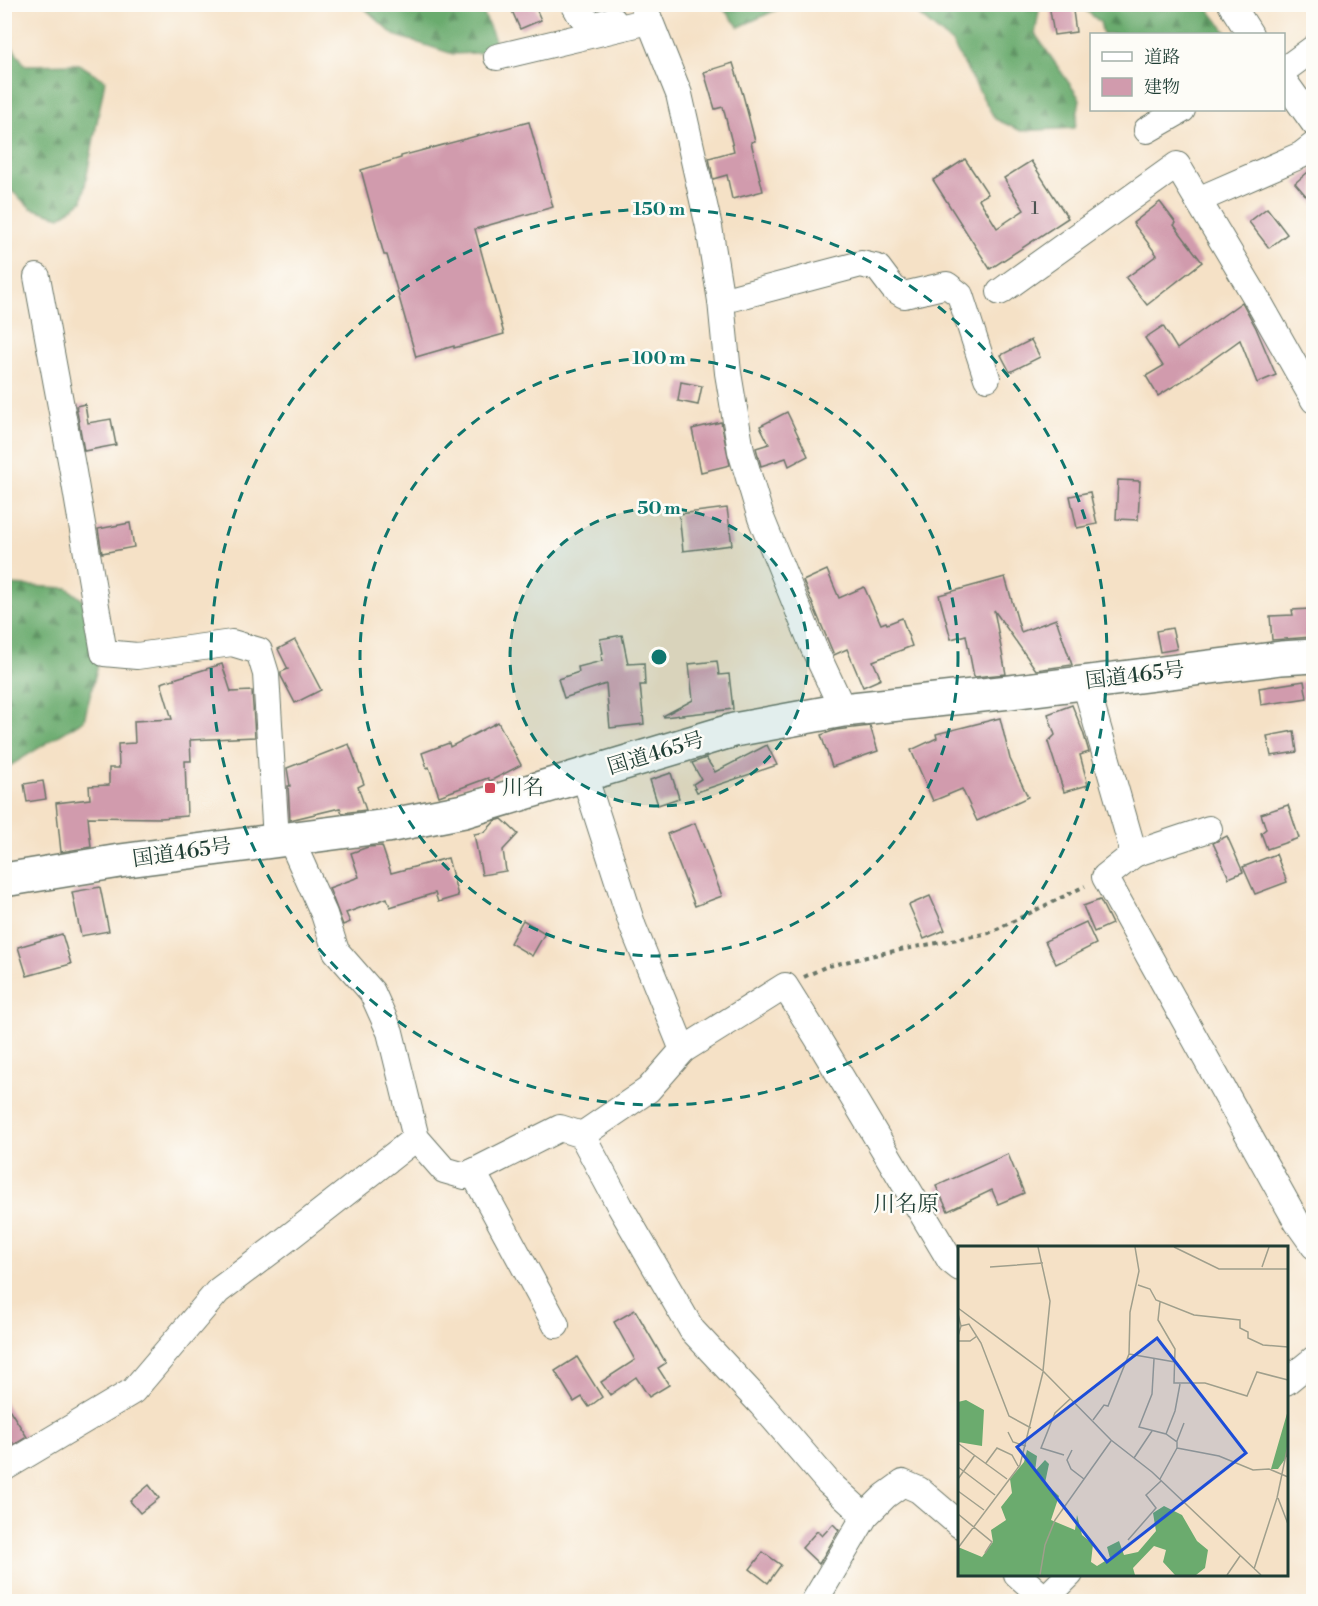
<svg xmlns="http://www.w3.org/2000/svg" width="1318" height="1606" viewBox="0 0 1318 1606" font-family="'Libre Bodoni','Noto Serif JP',serif">
<defs>
<pattern id="forest-firs" width="22" height="20" patternUnits="userSpaceOnUse" patternTransform="scale(1.5)"><rect width="22" height="20" fill="#6bab6e"/><path d="M5 1l3.5 6h-7zM16 11l3.5 6h-7z" fill="#578c5b"/></pattern>
</defs>
<rect width="100%" height="100%" fill="#fdfcf7"/>
<filter id="ink" filterUnits="userSpaceOnUse"><feTurbulence type="fractalNoise" baseFrequency=".0167" numOctaves="2"/><feDisplacementMap in="SourceGraphic" scale="12" xChannelSelector="R" yChannelSelector="G"/><feConvolveMatrix kernelMatrix="1 2 1 2 8 2 1 2 1" color-interpolation-filters="sRGB"/></filter>
<filter id="wash" filterUnits="userSpaceOnUse"><feTurbulence type="fractalNoise" baseFrequency=".008" numOctaves="4" result="noise"/><feDisplacementMap in="SourceGraphic" scale="24" xChannelSelector="R" yChannelSelector="G"/><feGaussianBlur stdDeviation="1.35" result="paint"/><feColorMatrix in="noise" values="0 0 0 0 0 0 0 0 0 0 0 0 0 0 0 0 0 1.4 0 .05"/><feComposite in="paint" operator="in"/></filter>
<g filter="url(#wash)">
<rect width="100%" height="100%" fill="#f5e1c6"/>
<!-- forest -->
<g fill="url(#forest-firs)" stroke="#457451" stroke-width="1.5">
<polygon points="10,4 10,44 25,65 79,64 105,80 82,201 60,217 31,208 5,185 4,5"/>
<polygon points="361,5 480,5 500,52 453,54 394,35"/>
<polygon points="720,5 787,5 739,27"/>
<polygon points="907,5 1040,5 1035,34 1080,99 1075,128 1021,131 995,119 952,43"/>
<polygon points="1079,5 1205,5 1228,34 1103,34 1100,22"/>
<polygon points="4,581 9,585 67,588 92,607 99,660 84,720 5,769"/>
</g>
<g id="blocks">
<!-- building -->
<g fill="#d19bad">
<polygon points="509,4 534,4 541,20 520,29"/>
<polygon points="1049,4 1072,4 1076,32 1054,35"/>
<polygon points="733,63 743,95 755,141 751,142 763,191 732,199 727,175 713,179 709,158 734,151 723,107 715,109 704,72"/>
<polygon points="529,122 553,207 475,229 504,334 454,348 454,346 416,357 387,255 384,255 361,170 401,158 401,156"/>
<polygon points="965,159 988,194 979,199 997,228 1024,210 1004,178 1031,161 1068,218 990,269 933,180"/>
<polygon points="1314,167 1314,205 1295,183"/>
<polygon points="1160,202 1176,223 1174,225 1202,262 1147,305 1126,278 1157,255 1133,223"/>
<polygon points="1267,208 1287,234 1269,248 1249,222"/>
<polygon points="1242,302 1256,328 1276,375 1257,383 1240,340 1187,378 1158,396 1146,376 1163,366 1145,338 1163,326 1177,349"/>
<polygon points="1031,340 1040,357 1010,372 1001,355"/>
<polygon points="681,382 702,386 698,405 678,401"/>
<polygon points="85,404 88,423 111,419 116,445 84,451 76,406"/>
<polygon points="787,412 808,456 789,466 786,458 761,466 756,448 769,444 760,426"/>
<polygon points="721,422 730,465 701,472 692,429"/>
<polygon points="1118,480 1140,481 1138,520 1116,519"/>
<polygon points="1090,492 1097,524 1077,528 1070,496"/>
<polygon points="727,508 732,545 683,551 679,514"/>
<polygon points="130,523 134,547 102,553 98,529"/>
<polygon points="827,570 839,598 864,587 881,624 886,622 887,624 902,618 912,646 873,661 881,679 863,687 847,649 834,655 803,581"/>
<polygon points="1005,577 1021,632 1056,619 1072,665 1036,670 994,610 1006,674 974,677 966,635 951,639 939,595"/>
<polygon points="1310,609 1311,637 1272,640 1270,616 1293,615 1292,610"/>
<polygon points="1172,628 1177,649 1160,652 1156,631"/>
<polygon points="622,635 628,664 644,663 645,685 640,685 644,724 610,728 606,684 564,698 558,679 579,672 578,667 602,661 601,654 603,653 600,639"/>
<polygon points="295,640 321,690 295,703 281,676 281,672 288,669 278,649"/>
<polygon points="717,661 719,675 729,674 733,709 664,717 663,716 693,700 689,664"/>
<polygon points="222,664 231,692 252,691 255,737 190,740 191,761 185,761 187,816 161,818 88,817 91,847 61,852 56,803 90,799 89,786 109,785 109,768 119,768 118,744 135,743 134,721 172,719 161,683"/>
<polygon points="1304,681 1307,698 1261,705 1259,688"/>
<polygon points="1072,705 1083,732 1089,752 1080,755 1088,785 1064,792 1048,742 1055,735 1048,714"/>
<polygon points="1000,718 1010,759 1028,797 977,821 962,789 933,801 911,750 937,738 936,734"/>
<polygon points="498,722 521,765 490,781 488,778 439,796 429,767 427,768 422,753 449,743 450,747"/>
<polygon points="870,726 878,751 832,767 821,735 836,730"/>
<polygon points="1294,731 1297,752 1271,756 1267,736"/>
<polygon points="349,744 364,784 358,787 366,810 342,813 340,808 290,820 288,786 290,786 287,768"/>
<polygon points="767,745 777,765 697,792 693,784 701,779 692,763 706,758 715,772"/>
<polygon points="671,773 679,798 658,805 650,780"/>
<polygon points="43,781 46,799 27,802 24,784"/>
<polygon points="1288,805 1299,838 1267,849 1261,833 1266,829 1261,814"/>
<polygon points="502,819 518,834 503,850 506,871 482,875 474,834 485,832 495,821"/>
<polygon points="695,823 722,896 695,906 667,834"/>
<polygon points="1227,836 1243,872 1229,878 1213,843"/>
<polygon points="382,846 391,873 448,858 458,896 438,902 435,893 390,907 387,898 346,913 350,922 343,925 329,888 359,877 351,853 368,847"/>
<polygon points="1276,854 1287,882 1255,894 1243,867"/>
<polygon points="100,887 109,931 81,936 72,892"/>
<polygon points="930,896 945,930 924,939 909,905"/>
<polygon points="1100,900 1112,924 1094,932 1083,906"/>
<polygon points="523,920 545,933 532,956 510,943"/>
<polygon points="1086,922 1096,944 1056,964 1045,941"/>
<polygon points="62,934 71,964 27,976 18,947"/>
<polygon points="1008,1154 1024,1193 998,1204 992,1190 948,1211 936,1186"/>
<polygon points="635,1310 666,1363 658,1368 669,1385 649,1397 636,1377 610,1395 601,1382 635,1360 614,1322"/>
<polygon points="577,1357 602,1397 589,1407 582,1397 574,1402 555,1371"/>
<polygon points="4,1401 27,1437 14,1445 13,1443 4,1450"/>
<polygon points="149,1485 159,1498 140,1513 130,1501"/>
<polygon points="833,1524 839,1530 819,1564 802,1548 817,1531 822,1536"/>
<polygon points="763,1552 781,1565 768,1583 750,1569"/>
</g>
</g>
</g>
<g filter="url(#ink)">
<use href="#blocks" fill-opacity="0" stroke="#6a7667" stroke-width="1.5"/>
<g fill="none" stroke-linecap="round" stroke-linejoin="round">
<defs>
<g id="minor">
<polyline points="574,4 579,13 592,26 613,20"/>
<polyline points="643,4 679,94 709,227 721,301 728,373 741,451 761,518 813,646 843,710"/>
<polyline points="1231,4 1250,34"/>
<polyline points="497,57 649,21"/>
<polyline points="1284,70 1314,48"/>
<polyline points="1284,81 1314,123"/>
<polyline points="1147,130 1182,110"/>
<polyline points="1198,200 1301,155 1314,145"/>
<polyline points="37,277 72,466 104,653 137,656 232,643 259,651 266,674 276,840"/>
<polyline points="1000,292 1177,165 1257,299 1314,400"/>
<polyline points="721,301 861,264 878,268 893,288 904,295 947,285 960,295 987,378"/>
<polyline points="1085,683 1134,854 1105,877 1297,1222 1314,1246"/>
<polyline points="584,775 633,927 683,1050"/>
<polyline points="290,838 324,914 336,951 372,992 390,1032 416,1138 444,1170 465,1176 560,1128 582,1135 620,1206 692,1330 762,1405 828,1482 865,1516"/>
<polyline points="1134,854 1209,829"/>
<polyline points="582,1135 648,1090 683,1050 785,986 817,1037 950,1260 960,1268"/>
<polyline points="473,1172 556,1325"/>
<polyline points="1286,1382 1314,1359"/>
<polyline points="4,1468 133,1391 218,1291 279,1245 416,1138"/>
<polyline points="1017,1574 1048,1602"/>
<polyline points="1045,1599 1070,1574"/>
<polyline points="814,1602 865,1516 885,1496 903,1483 919,1490 960,1525"/>
</g>
<polyline id="highway" points="4,880 120,861 387,826 464,811 734,730 843,710 1010,692 1281,658 1314,656"/>
</defs>
<!-- minor casing -->
<use href="#minor" stroke="#6a7667" stroke-width="28"/>
<!-- highway casing -->
<use href="#highway" stroke="#6a7667" stroke-width="36"/>
<!-- path -->
<polyline stroke="#6a7667" stroke-width="4" stroke-dasharray="4.5 4.5" stroke-linecap="butt" points="804,977 825,967 879,954 989,933 1085,886"/>
<!-- minor -->
<use href="#minor" stroke="#fff" stroke-width="26"/>
<!-- highway -->
<use href="#highway" stroke="#fff" stroke-width="33"/>
</g>
</g>
<!-- distance rings -->
<circle cx="659" cy="657" r="149" fill="#0f766e" fill-opacity=".12"/>
<g fill="none" stroke="#0f766e" stroke-width="3" stroke-dasharray="10 8">
<circle cx="659" cy="657" r="149"/>
<circle cx="659" cy="657" r="299"/>
<circle cx="659" cy="657" r="448"/>
</g>
<!-- markers -->
<rect fill="#d1495b" stroke="#fdfcf7" stroke-width="2" x="484" y="782" width="12" height="12" rx="3"/>
<g text-anchor="middle" dominant-baseline="central" stroke-width="5" stroke-linejoin="round" paint-order="stroke">
<!-- number labels -->
<g font-size="18" fill="#4c5452">
<text x="1035" y="208">1</text>
</g>
<!-- street labels -->
<g font-size="21" fill="#1f3d34" stroke="#fdfcf7">
<text transform="translate(1135 676) rotate(-7)">国道465号</text>
<text transform="translate(656 754) rotate(-17)">国道465号</text>
<text transform="translate(182 853) rotate(-8)">国道465号</text>
</g>
<!-- poi labels -->
<g font-size="21" fill="#1f3d34" stroke="#fdfcf7" text-anchor="start">
<text x="502" y="788">川名</text>
</g>
<!-- neighbourhood labels -->
<g font-size="22" fill="#1f3d34" stroke="#fdfcf7">
<text x="906" y="1204">川名原</text>
</g>
</g>
<!-- overview -->
<g transform="translate(958 1246)">
<rect width="330" height="330" fill="#f5e1c6"/>
<path d="M8,154L26,164L24,200L0,196V156ZM330,164V209L320,223H313ZM69,204L79,210L77,225L87,214L91,218L87,237L101,250L93,274L117,284L119,269L124,289L135,298L133,316L139,320L152,312L149,301L161,295L166,309L180,306L198,285L195,267L206,260L224,269L239,295L250,304L247,322L238,329H217L205,316L208,304L196,300L175,322L177,329H0V301L24,311L35,296L33,284L48,274L43,261L54,247L52,233L66,216Z" fill="#6bab6e"/>
<path fill="none" stroke="#9f9f8c" stroke-width="1.5" d="M80,1L92,55L85,125L153,194L194,226L303,329M216,1L261,23H330M32,21L85,17M304,21L311,1M180,39L192,43L198,54L236,69L282,74V82L290,86V92L305,99L330,101M202,56L200,74L217,103L216,137H247L289,150L299,126L330,134M0,62L85,125M0,68L3,80L0,90M3,80L11,78L23,97L51,170L73,182M0,95H12L19,90M171,108L217,116M196,113L194,148L181,181L208,188L219,196V202M135,174L146,159L150,160L171,108L172,66L181,25L177,1M50,186L55,196L68,200M208,188L217,165L222,138M219,195L226,177M1,198L49,233M219,202L261,210L295,224L311,223L330,231M114,204L109,214L113,223L126,233M106,209L83,202L97,167L112,153M176,212L194,185M28,217L39,202L54,209L60,220M0,221L37,249M0,233L17,209M202,233L219,202M0,245L26,264M320,252L330,278M0,268L34,296L27,307M170,294L198,262L188,249L203,235M0,302L62,219L85,126M296,323L319,252L330,199M82,329L87,299L97,274L153,195M269,329L282,310"/>
<path fill="#1d4ed8" fill-opacity="0.15" stroke="#1d4ed8" stroke-width="3" d="M199,92L288,207L149,316L59,201Z"/>
<rect width="330" height="330" fill="none" stroke="#1f3d34" stroke-width="3"/>
</g>
<circle cx="659" cy="657" r="9" fill="#0f766e" stroke="#fdfcf7" stroke-width="3"/>
<g font-size="18" text-anchor="middle" font-weight="bold" fill="#0f766e" stroke="#fdfcf7" stroke-width="5" stroke-linejoin="round" paint-order="stroke">
<text x="659" y="215">150 m</text>
<text x="659" y="364">100 m</text>
<text x="659" y="514">50 m</text>
</g>
<!-- margin -->
<rect width="1318" height="1606" fill="none" stroke="#fdfcf7" stroke-width="24"/>
<!-- legend -->
<rect x="1090" y="33" width="195" height="78" fill="#fdfcf7" stroke="#a4b0a9" stroke-width="1.5"/>
<rect x="1102" y="52" width="30" height="9" fill="#ffffff" stroke="#a4b0a9" stroke-width="1.5"/>
<text x="1144" y="63" font-size="18" fill="#1f3d34">道路</text>
<rect x="1102" y="78" width="30" height="18" fill="#d19bad" stroke="#a4b0a9" stroke-width="1.5"/>
<text x="1144" y="93" font-size="18" fill="#1f3d34">建物</text>
</svg>
